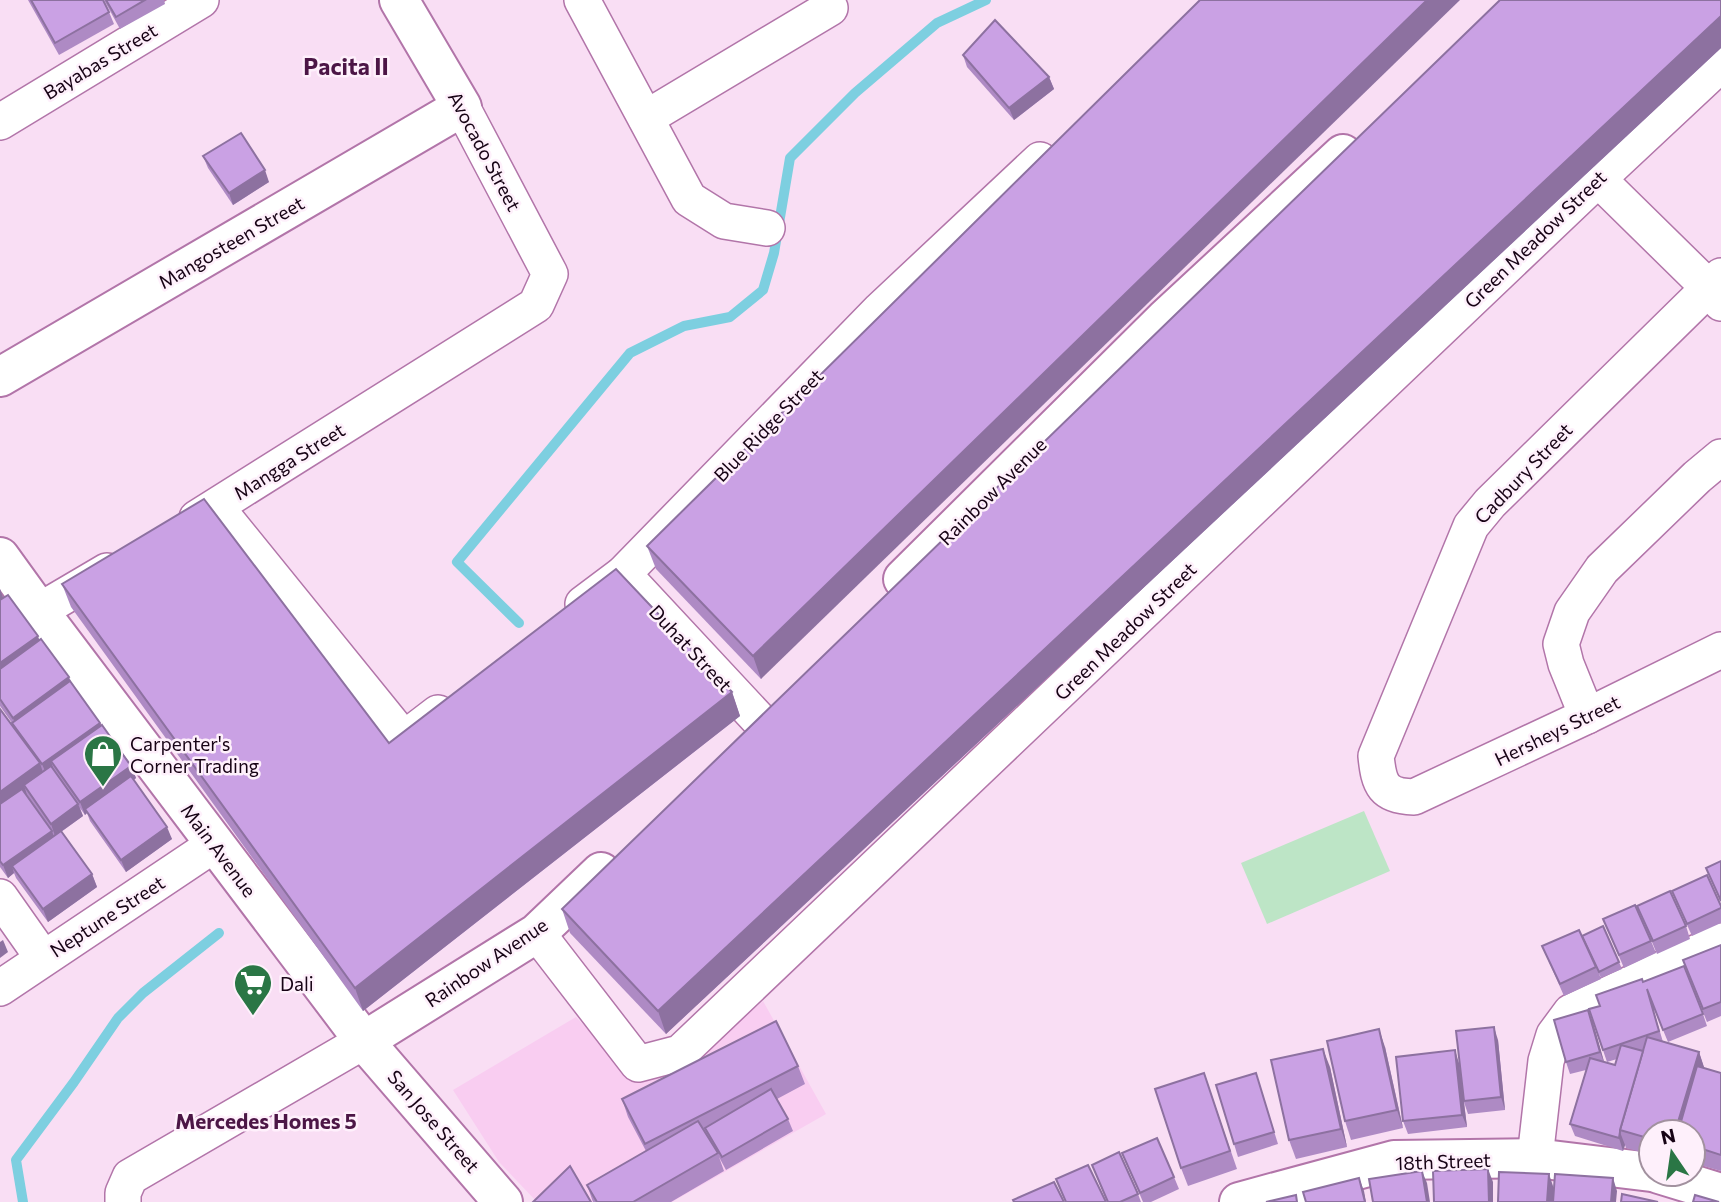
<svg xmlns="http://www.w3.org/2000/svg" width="1721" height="1202" viewBox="0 0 1721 1202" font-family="Commissioner,sans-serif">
<rect width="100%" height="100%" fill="#f9def4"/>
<!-- built -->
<polygon fill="#f9cdf1" points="763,1001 826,1114 672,1202 537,1202 499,1162 453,1090 576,1017 636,1080 684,1067"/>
<!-- green -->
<polygon fill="#bde5c6" points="1364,811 1390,871 1267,924 1241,863"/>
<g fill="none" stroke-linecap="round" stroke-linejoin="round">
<!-- stream -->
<g stroke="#7dcfe0" stroke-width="10">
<polyline points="519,623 457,562 630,353 684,326 730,317 763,290 774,253 790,158 855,93 937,23 986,0"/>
<polyline points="23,1202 16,1160 74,1082 118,1018 143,993 219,933"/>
</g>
<defs>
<g id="minor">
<polyline points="582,0 689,199 724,221 767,228"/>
<polyline points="646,118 830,8"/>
<polyline points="0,122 201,0"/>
<polyline points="1598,179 1708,287 1721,303"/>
<path d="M1721,276L1490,503L1471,526L1376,756C1379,785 1383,796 1414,797L1587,716L1721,650"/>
<polyline points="216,507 404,739 438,713"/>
<polyline points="197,518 536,305 550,274 462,107"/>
<polyline points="623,574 760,721"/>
<polyline points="583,604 623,574 880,310 1040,160"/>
<polyline points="39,611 107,571"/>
<polyline points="1587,716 1566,664 1561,644 1572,612 1602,569 1697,477 1721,457"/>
<polyline points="0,897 43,958"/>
<polyline points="537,933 638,1064 680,1053 1598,179 1721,64"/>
<polyline points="0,988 215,844"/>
<polyline points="1535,1158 1546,1061 1554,1035 1571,1012 1721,941"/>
<polyline points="123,1202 123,1193 130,1177 364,1041"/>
</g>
<g id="tertiary">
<polyline points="0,377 462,107 399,0"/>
<polyline points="0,557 39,611 364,1041 503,1202"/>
<polyline points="903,579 1165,319 1343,154"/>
<polyline points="364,1041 537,933 601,872"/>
<polyline points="1659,1174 1721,1193"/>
<polyline points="1239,1202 1394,1160 1535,1158 1651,1172"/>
</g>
</defs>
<!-- minor casing -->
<use href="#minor" stroke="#b275a9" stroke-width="38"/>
<!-- tertiary casing -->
<use href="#tertiary" stroke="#b275a9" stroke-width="42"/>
<!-- minor -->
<use href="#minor" stroke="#fff" stroke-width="35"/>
<!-- tertiary -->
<use href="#tertiary" stroke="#fff" stroke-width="38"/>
</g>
<!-- wall -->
<g fill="#ae8ac4">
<polygon points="28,0 103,0 109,12 114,24 59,55"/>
<polygon points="104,0 164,0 165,4 120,29"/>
<polygon points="1200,0 761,679 656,569 647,546"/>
<polygon points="1721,0 1721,48 666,1034 570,933 562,909"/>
<polygon points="963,55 1049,77 1054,89 1014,120 967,67"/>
<polygon points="203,156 269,182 233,205 208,168"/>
<polygon points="62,584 389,743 732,692 740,716 363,1011 71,607"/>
<polygon points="0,589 3,598 39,641 70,681 101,726 131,766 136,778 134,780 172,839 126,872 90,821 87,813 85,815 80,808 83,816 61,832 92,874 97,887 48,922 16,878 14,873 8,878 0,867 0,709 14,728 12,723 0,706"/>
<polygon points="1672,891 1721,906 1721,923 1692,936"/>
<polygon points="1637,906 1686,926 1690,939 1657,954"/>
<polygon points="1603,919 1651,941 1656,953 1624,968"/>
<polygon points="1583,939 1619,962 1622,969 1601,978 1598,971 1601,979 1564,996 1542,946"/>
<polygon points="1721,945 1721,1016 1707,1022 1687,972"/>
<polygon points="1643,982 1703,1014 1707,1026 1668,1042 1651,1001 1663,1042 1699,1052 1704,1068 1721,1073 1721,1171 1693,1163 1693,1132 1651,1132 1651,1155 1626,1148 1625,1145 1623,1151 1575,1136 1570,1124 1586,1070 1570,1074 1566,1062 1588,1010 1604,1062 1615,1065 1617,1059 1607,1062 1589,1009 1600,1006"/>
<polygon points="1498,1040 1505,1110 1468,1114 1464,1102 1467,1127 1408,1134 1403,1121 1459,1063"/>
<polygon points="1385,1047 1403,1128 1351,1140 1345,1121"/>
<polygon points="798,1066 805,1084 777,1099 788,1119 793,1131 726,1170 719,1157 724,1171 671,1202 593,1202 587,1185 646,1151 628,1117 622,1099"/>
<polygon points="1330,1067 1347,1147 1296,1159 1289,1140"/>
<polygon points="1204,1073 1237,1169 1188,1186 1181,1168"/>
<polygon points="1256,1073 1278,1144 1238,1157 1234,1144"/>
<polygon points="1122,1153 1174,1177 1179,1189 1151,1202 1143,1202"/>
<polygon points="1092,1165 1138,1194 1141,1202 1107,1202"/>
</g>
<!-- shaded-wall -->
<g fill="#8d71a0">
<polygon points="1427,0 1460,0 761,679 753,656"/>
<polygon points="1721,16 1721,48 666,1034 658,1011"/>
<polygon points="1049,77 1054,89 1014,120 1009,108"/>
<polygon points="265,170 269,182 233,205 229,193"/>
<polygon points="0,589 6,605 0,609"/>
<polygon points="38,636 42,648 0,679 0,663"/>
<polygon points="69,677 74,690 17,730 13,718"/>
<polygon points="732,692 740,716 363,1011 355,988"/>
<polygon points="100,723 104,735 51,761 54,771 47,776 42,764"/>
<polygon points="40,763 46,782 24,785 27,795 0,815 0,792"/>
<polygon points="131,766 136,778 88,812 85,809 87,813 85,815 80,802"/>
<polygon points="78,804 83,816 55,836 51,824"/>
<polygon points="167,827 172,839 126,872 121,860"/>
<polygon points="52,831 56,843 12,866 14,873 8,878 3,865"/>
<polygon points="92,874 97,887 48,922 43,909"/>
<polygon points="3,940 8,952 0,958 0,942"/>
<polygon points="1588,1010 1593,1022 1605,1065 1600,1052"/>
<polygon points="1494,1027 1498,1040 1505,1110 1501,1097"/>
<polygon points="1379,1029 1385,1047 1403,1128 1397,1110"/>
<polygon points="1323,1049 1330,1067 1347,1147 1341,1129"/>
<polygon points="1455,1050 1459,1063 1467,1127 1462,1115"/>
<polygon points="1699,1052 1705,1070 1687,1132 1675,1132"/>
<polygon points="1620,1132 1625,1145 1623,1151 1619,1138"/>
<polygon points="1488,1169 1493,1182 1493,1202 1489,1202"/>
<polygon points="1422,1171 1427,1183 1430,1202 1427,1202"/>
<polygon points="1549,1174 1553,1186 1553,1202 1547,1202"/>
<polygon points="1359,1178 1364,1191 1366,1202 1365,1202"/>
<polygon points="1613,1178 1617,1191 1616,1202 1611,1202"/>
</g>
<!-- building -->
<g fill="#caa1e4" stroke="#8d71a0" stroke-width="2">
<polygon points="31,0 103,0 109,12 55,43"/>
<polygon points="106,0 145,0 116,17"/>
<polygon points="1200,0 1427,0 753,656 647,546"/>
<polygon points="1500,0 1721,0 1721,16 658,1011 562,909"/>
<polygon points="995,20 1049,77 1009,108 963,55"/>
<polygon points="241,133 265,170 229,193 203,156"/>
<polygon points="204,499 389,743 616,569 732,692 355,988 62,584"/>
<polygon points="8,595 38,636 0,663 0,600"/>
<polygon points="41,639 69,677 13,718 0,699 0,669"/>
<polygon points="70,681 100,723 42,764 12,723"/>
<polygon points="0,709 40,763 0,792"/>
<polygon points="102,725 131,766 80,802 51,761"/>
<polygon points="51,766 78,804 51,824 24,785"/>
<polygon points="131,776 167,827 121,860 85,809"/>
<polygon points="22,789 52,831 3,865 0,861 0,804"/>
<polygon points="61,831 92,874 43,909 12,866"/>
<polygon points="1721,861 1721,901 1706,868"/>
<polygon points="1707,875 1721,906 1721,908 1687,924 1672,891"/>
<polygon points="1670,891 1686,926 1653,941 1637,906"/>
<polygon points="1635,905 1651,941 1619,955 1603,919"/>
<polygon points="1603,926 1619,962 1599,972 1582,936"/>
<polygon points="1579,930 1596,967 1560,984 1542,946"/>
<polygon points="1721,945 1721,1002 1703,1009 1683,960"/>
<polygon points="1684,966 1703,1014 1663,1030 1647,989 1659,1031 1603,1050 1589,1009 1600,1006 1596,995 1642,979 1643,982"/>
<polygon points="1588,1010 1600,1052 1566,1062 1554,1020"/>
<polygon points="776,1021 798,1066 645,1144 622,1099"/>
<polygon points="1494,1027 1501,1097 1464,1101 1456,1031"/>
<polygon points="1379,1029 1397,1110 1345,1121 1327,1041"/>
<polygon points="1647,1037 1699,1052 1675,1132 1651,1132 1651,1139 1620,1130"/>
<polygon points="1621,1045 1643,1051 1620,1130 1620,1132 1619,1138 1570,1124 1590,1058 1615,1065"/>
<polygon points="1323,1049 1341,1129 1289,1140 1271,1060"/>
<polygon points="1455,1050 1462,1115 1403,1121 1396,1057"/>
<polygon points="1697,1066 1721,1073 1721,1155 1693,1146 1693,1132 1678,1132"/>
<polygon points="1204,1073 1230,1151 1181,1168 1155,1089"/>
<polygon points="1256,1073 1274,1132 1234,1144 1216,1085"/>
<polygon points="771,1089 788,1119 722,1157 705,1128"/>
<polygon points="698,1121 718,1153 633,1202 597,1202 587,1185"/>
<polygon points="1157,1138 1174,1177 1140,1193 1122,1153"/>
<polygon points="1119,1152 1138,1194 1120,1202 1108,1202 1092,1165"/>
<polygon points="1088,1165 1106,1202 1066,1202 1056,1179"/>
<polygon points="570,1166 591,1202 533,1202"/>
<polygon points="1488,1169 1489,1202 1434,1202 1433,1171"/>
<polygon points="1422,1171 1427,1202 1373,1202 1369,1179"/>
<polygon points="1499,1172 1549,1174 1547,1202 1498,1202"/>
<polygon points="1555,1174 1613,1178 1611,1202 1553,1202"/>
<polygon points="1359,1178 1365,1202 1306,1202 1303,1192"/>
<polygon points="1054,1182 1064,1202 1014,1202 1013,1200"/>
<polygon points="1622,1194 1658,1202 1621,1202"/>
<polygon points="1296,1195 1297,1202 1266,1202"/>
<polygon points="1695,1195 1719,1202 1693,1202"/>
</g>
<!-- icons -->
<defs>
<symbol id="shop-pin" viewBox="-11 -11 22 30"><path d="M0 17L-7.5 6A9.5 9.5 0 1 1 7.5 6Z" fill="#2a7645" stroke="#fef0fb"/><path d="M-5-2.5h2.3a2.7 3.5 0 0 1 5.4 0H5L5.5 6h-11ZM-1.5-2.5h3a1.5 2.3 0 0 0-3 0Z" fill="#fff"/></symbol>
<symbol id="supermarket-pin" viewBox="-11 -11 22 30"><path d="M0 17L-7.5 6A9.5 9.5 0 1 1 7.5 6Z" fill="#2a7645" stroke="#fef0fb"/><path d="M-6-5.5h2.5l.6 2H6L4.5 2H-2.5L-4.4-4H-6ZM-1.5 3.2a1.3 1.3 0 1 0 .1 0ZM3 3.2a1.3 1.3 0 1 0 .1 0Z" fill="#fff"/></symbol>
</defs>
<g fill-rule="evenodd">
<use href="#shop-pin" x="81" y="732" width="44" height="60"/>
<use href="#supermarket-pin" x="231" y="961" width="44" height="60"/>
</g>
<g text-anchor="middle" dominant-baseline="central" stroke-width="5" stroke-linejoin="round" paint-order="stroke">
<!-- street labels -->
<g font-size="19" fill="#170315" stroke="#fef0fb">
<text transform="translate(100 61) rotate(-31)">Bayabas Street</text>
<text transform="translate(485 151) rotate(62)">Avocado Street</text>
<text transform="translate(1535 239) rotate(-44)">Green Meadow Street</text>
<text transform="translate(231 242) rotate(-30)">Mangosteen Street</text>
<text transform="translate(768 425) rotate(-46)">Blue Ridge Street</text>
<text transform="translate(289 461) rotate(-32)">Mangga Street</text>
<text transform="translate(1523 473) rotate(-46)">Cadbury Street</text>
<text transform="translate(992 491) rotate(-45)">Rainbow Avenue</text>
<text transform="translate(1125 631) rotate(-44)">Green Meadow Street</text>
<text transform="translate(691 648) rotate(47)">Duhat Street</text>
<text transform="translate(1557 730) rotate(-26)">Hersheys Street</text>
<text transform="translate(219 850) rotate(53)">Main Avenue</text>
<text transform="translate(107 916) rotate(-33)">Neptune Street</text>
<text transform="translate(486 962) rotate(-34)">Rainbow Avenue</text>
<text transform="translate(434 1121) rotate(49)">San Jose Street</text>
<text transform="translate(1443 1161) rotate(-2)">18th Street</text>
</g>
<!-- poi labels -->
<g font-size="19" fill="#170315" stroke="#fef0fb" text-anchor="start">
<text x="130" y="743">Carpenter's<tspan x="130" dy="22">Corner Trading</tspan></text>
<text x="280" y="983">Dali</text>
</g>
<!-- neighbourhood labels -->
<g font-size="21" font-weight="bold" fill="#4c1646" stroke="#fef0fb">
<text x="266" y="1120">Mercedes Homes 5</text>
</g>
<!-- quarter labels -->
<g font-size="23" font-weight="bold" fill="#4c1646" stroke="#fef0fb">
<text x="346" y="66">Pacita II</text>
</g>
</g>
<!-- north arrow -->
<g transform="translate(1672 1153) rotate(347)"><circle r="33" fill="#fef0fb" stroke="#a2919f" stroke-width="2"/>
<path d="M0-5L12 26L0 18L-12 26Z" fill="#2a7645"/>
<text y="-10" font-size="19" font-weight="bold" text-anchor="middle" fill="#170315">N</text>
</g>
</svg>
